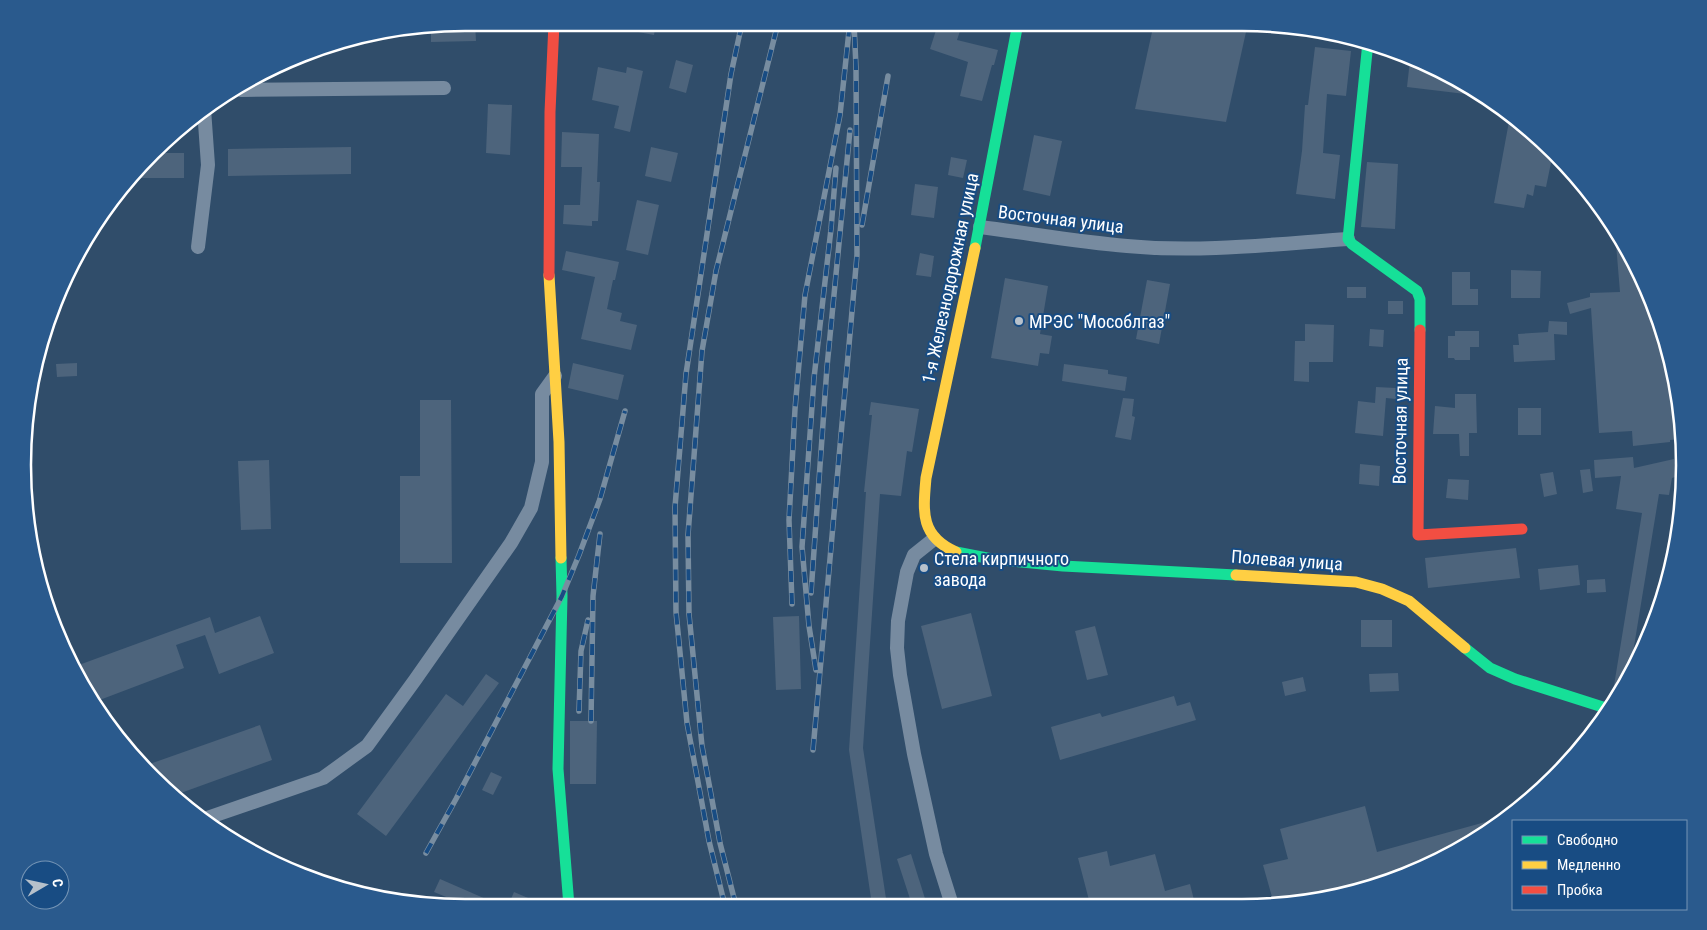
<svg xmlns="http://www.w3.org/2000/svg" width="1707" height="930" viewBox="0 0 1707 930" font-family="'Roboto Condensed',sans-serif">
<rect width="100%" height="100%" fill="#304d6a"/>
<!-- building -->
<g fill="#4d647c">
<polygon points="465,22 475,23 476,41 431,42 431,28"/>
<polygon points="617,23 656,23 654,35 617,28"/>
<polygon points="1154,23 1248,23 1226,122 1135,109"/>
<polygon points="938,24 960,31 957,40 998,50 994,65 992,65 982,101 960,96 968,62 930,49"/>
<polygon points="1315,47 1351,51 1346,96 1327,94 1323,153 1340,155 1335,199 1296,194 1302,151 1305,105 1308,105"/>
<polygon points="676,60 693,65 686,93 669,88"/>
<polygon points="1410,60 1463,82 1482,96 1407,87"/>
<polygon points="598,67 626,73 627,67 643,71 630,132 614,128 619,106 592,100"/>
<polygon points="488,104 512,105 510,155 486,153"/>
<polygon points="1510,116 1534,132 1553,153 1546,187 1535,185 1533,196 1527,194 1524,208 1494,203"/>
<polygon points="562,132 599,134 597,182 600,182 598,221 592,221 592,226 563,224 564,205 580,205 582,167 561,167"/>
<polygon points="1034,135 1062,141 1050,196 1023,190"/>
<polygon points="351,147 351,174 228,176 228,149"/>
<polygon points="651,147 678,153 671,182 645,176"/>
<polygon points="159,153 184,153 184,178 135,178"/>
<polygon points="951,157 967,160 963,178 948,175"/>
<polygon points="1367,162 1398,164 1395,229 1361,227"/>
<polygon points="915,184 938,187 934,218 911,215"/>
<polygon points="637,200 659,205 648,255 626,250"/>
<polygon points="1615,232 1639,269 1669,350 1683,439 1670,440 1670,442 1633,446 1632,431 1599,433 1591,308 1570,314 1567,303 1590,297 1590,293 1620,292"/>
<polygon points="566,251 619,262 615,280 613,280 607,309 622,313 620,321 637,325 631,350 581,339 595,277 562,270"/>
<polygon points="920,253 934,256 931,277 916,275"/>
<polygon points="1511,270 1541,271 1540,298 1511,298"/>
<polygon points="1452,272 1470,272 1470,289 1478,289 1478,305 1452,305"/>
<polygon points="1005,278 1048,286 1040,334 1052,336 1049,354 1040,353 1038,366 991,358"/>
<polygon points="1147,280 1170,284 1159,344 1136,339"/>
<rect x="1347" y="287" width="19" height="11"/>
<rect x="1388" y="301" width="15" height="13"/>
<polygon points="1549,321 1567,322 1567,335 1554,334 1555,360 1514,362 1513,345 1519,345 1518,334 1548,332"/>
<polygon points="1305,324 1334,325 1333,362 1309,362 1309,382 1294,381 1295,341 1305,341"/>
<polygon points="1370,329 1384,330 1383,347 1369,346"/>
<polygon points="1455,331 1479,331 1479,347 1470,347 1470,360 1455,360 1454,358 1448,358 1448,336 1455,336"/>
<polygon points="77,363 77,376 57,377 56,364"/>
<polygon points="573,363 624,375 618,400 568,388"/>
<polygon points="1064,364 1108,370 1108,374 1127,377 1125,391 1062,381"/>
<polygon points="1376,387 1396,388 1396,399 1386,398 1383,436 1355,433 1358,401 1375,403"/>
<polygon points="1455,394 1476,394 1477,433 1469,433 1469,456 1460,456 1459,434 1433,434 1435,406 1455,408"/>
<polygon points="1123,398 1134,399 1132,416 1135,417 1131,440 1115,437"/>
<polygon points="420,400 451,400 452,563 400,563 400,476 420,476"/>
<polygon points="871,402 919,409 912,452 907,451 901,496 880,494 863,748 887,905 872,905 849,750 866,492 864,492 872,415 869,415"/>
<rect x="1518" y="408" width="23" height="27"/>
<polygon points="1633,457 1634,468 1674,459 1678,476 1672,478 1669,495 1659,494 1629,677 1615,700 1612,698 1642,513 1616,509 1621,476 1595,478 1594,460"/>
<polygon points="269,460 271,529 241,530 238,461"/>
<polygon points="1360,464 1380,466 1379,486 1359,484"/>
<polygon points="1590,469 1593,491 1583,493 1580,470"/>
<polygon points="1553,472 1557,494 1544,497 1540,474"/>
<polygon points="1448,479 1469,480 1468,500 1446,498"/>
<polygon points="1516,548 1520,578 1428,588 1425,558"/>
<polygon points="1578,565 1580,585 1540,590 1538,569"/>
<polygon points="1605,579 1606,592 1587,593 1587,580"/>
<polygon points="971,613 992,696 942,709 921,626"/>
<polygon points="260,616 274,653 219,674 205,635 176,645 184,668 97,701 76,666 210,617 215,633"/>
<polygon points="799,616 801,689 776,690 773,617"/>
<rect x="1361" y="620" width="31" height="27"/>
<polygon points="1095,626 1108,675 1087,680 1075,631"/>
<polygon points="1398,673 1399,691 1370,692 1369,674"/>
<polygon points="486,674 499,683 386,836 357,814 446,694 463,706"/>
<polygon points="1303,677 1306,691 1285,696 1282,682"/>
<polygon points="1174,696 1177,706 1190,702 1196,720 1060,760 1051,727 1100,713 1102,717"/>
<polygon points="570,721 597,721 596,784 570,784"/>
<polygon points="260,725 272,760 178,794 144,766"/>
<polygon points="491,772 502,777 493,795 482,790"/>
<polygon points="1365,806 1377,852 1507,816 1488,833 1385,884 1299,904 1274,904 1263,865 1288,859 1280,829"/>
<polygon points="1107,851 1110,866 1155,854 1165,891 1190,884 1195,904 1090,904 1078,858"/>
<polygon points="911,854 927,905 912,905 897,859"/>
<polygon points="440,879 502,906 468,906 434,892"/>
<polygon points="514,892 547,906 508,906"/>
</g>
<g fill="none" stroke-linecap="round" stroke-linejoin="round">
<!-- street -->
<g stroke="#778ba0" stroke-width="14">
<polyline points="241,90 444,88"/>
<path d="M980,227C1028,233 1078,242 1127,246C1200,253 1275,244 1348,239"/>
<polyline points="198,247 208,165 204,109"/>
<polyline points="934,539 914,555 907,572 898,621 897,648 900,675 914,754 936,854 952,905"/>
<polyline points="207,818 323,778 367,746 415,680 511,543 531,508 542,462 542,394 555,376"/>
</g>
<!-- fast -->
<g stroke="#16e098" stroke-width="11">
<polyline points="1368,42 1348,239 1352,244 1417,291 1420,299 1420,330"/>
<polyline points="975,248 1018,23"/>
<polyline points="956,552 992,559 1063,566 1236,575"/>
<polyline points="561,558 562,596 558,769 569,906"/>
<polyline points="1465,648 1490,668 1515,679 1609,709"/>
</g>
<!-- slow -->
<g stroke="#ffcf43" stroke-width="11">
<polyline points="549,275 559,442 561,558"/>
<path d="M956,552C920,536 923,512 926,478L975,248"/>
<polyline points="1236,575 1356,582 1382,589 1409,601 1465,648"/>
</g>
<!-- jam -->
<g stroke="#f24e42" stroke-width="11">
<polyline points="549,275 550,112 554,23"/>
<polyline points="1420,330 1418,535 1522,529"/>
</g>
<defs>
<g id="rail">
<polyline points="862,225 888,76"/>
<polyline points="811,593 827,367 850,130"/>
<polyline points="792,604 789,520 795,409 805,295 840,115 849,31"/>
<polyline points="816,670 809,626 802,547 814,378 831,229 836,168"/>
<polyline points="579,711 581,651 588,620"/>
<polyline points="591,721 593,596 600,534"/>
<polyline points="813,750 857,255 856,67 854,23"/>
<polyline points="426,853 456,799 562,596 579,555 600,499 625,411"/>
<polyline points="725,906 709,841 687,723 676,612 675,507 686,374 731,74 742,23"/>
<polyline points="736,906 720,843 702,746 689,614 688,535 702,351 716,271 778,23"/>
</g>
</defs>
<!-- rail casing -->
<use href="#rail" stroke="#788da0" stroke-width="5.5"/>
<!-- rail -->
<use href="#rail" stroke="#184c83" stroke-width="4" stroke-dasharray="11" stroke-linecap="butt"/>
</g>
<!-- markers -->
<g fill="#b7c1cb" stroke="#184c83" stroke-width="2">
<circle cx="1019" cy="321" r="5"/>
<circle cx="924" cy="568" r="5"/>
</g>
<g text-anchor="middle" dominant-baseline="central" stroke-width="4" stroke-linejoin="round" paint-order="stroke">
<!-- street labels -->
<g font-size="18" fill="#fff" stroke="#184c83">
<text transform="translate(1061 219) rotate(7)">Восточная улица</text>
<text transform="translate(950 278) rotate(-78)">1-я Железнодорожная улица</text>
<text transform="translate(1400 421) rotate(-89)">Восточная улица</text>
<text transform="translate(1287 560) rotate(4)">Полевая улица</text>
</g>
<!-- poi labels -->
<g font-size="18" fill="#fff" stroke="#184c83" text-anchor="start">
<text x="1029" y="321">МРЭС "Мособлгаз"</text>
<text x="934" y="558">Стела кирпичного<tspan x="934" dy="21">завода</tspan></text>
</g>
</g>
<!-- crop -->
<path d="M0 0H1707V930H0ZM465 31H1242A434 434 0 0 1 1676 465V465A434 434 0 0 1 1242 899H465A434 434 0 0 1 31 465V465A434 434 0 0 1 465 31Z" fill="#2a5a8d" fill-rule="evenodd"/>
<path fill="none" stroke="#fff" stroke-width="2.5" d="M465 31H1242A434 434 0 0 1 1676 465V465A434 434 0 0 1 1242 899H465A434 434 0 0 1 31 465V465A434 434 0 0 1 465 31Z"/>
<!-- legend -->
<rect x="1512" y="820" width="175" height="90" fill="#184c83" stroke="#7494b5"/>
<rect x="1522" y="836" width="25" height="8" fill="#16e098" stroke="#7494b5"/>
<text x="1557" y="845" font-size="15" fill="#ffffff">Свободно</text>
<rect x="1522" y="861" width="25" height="8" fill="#ffcf43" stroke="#7494b5"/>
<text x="1557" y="870" font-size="15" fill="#ffffff">Медленно</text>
<rect x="1522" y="886" width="25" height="8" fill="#f24e42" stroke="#7494b5"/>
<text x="1557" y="895" font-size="15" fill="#ffffff">Пробка</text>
<!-- north arrow -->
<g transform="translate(45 885) rotate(81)"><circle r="24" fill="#184c83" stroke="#7494b5"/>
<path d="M0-4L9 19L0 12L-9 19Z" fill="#b7c1cb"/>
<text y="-8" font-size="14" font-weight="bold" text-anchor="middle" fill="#ffffff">С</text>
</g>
</svg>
